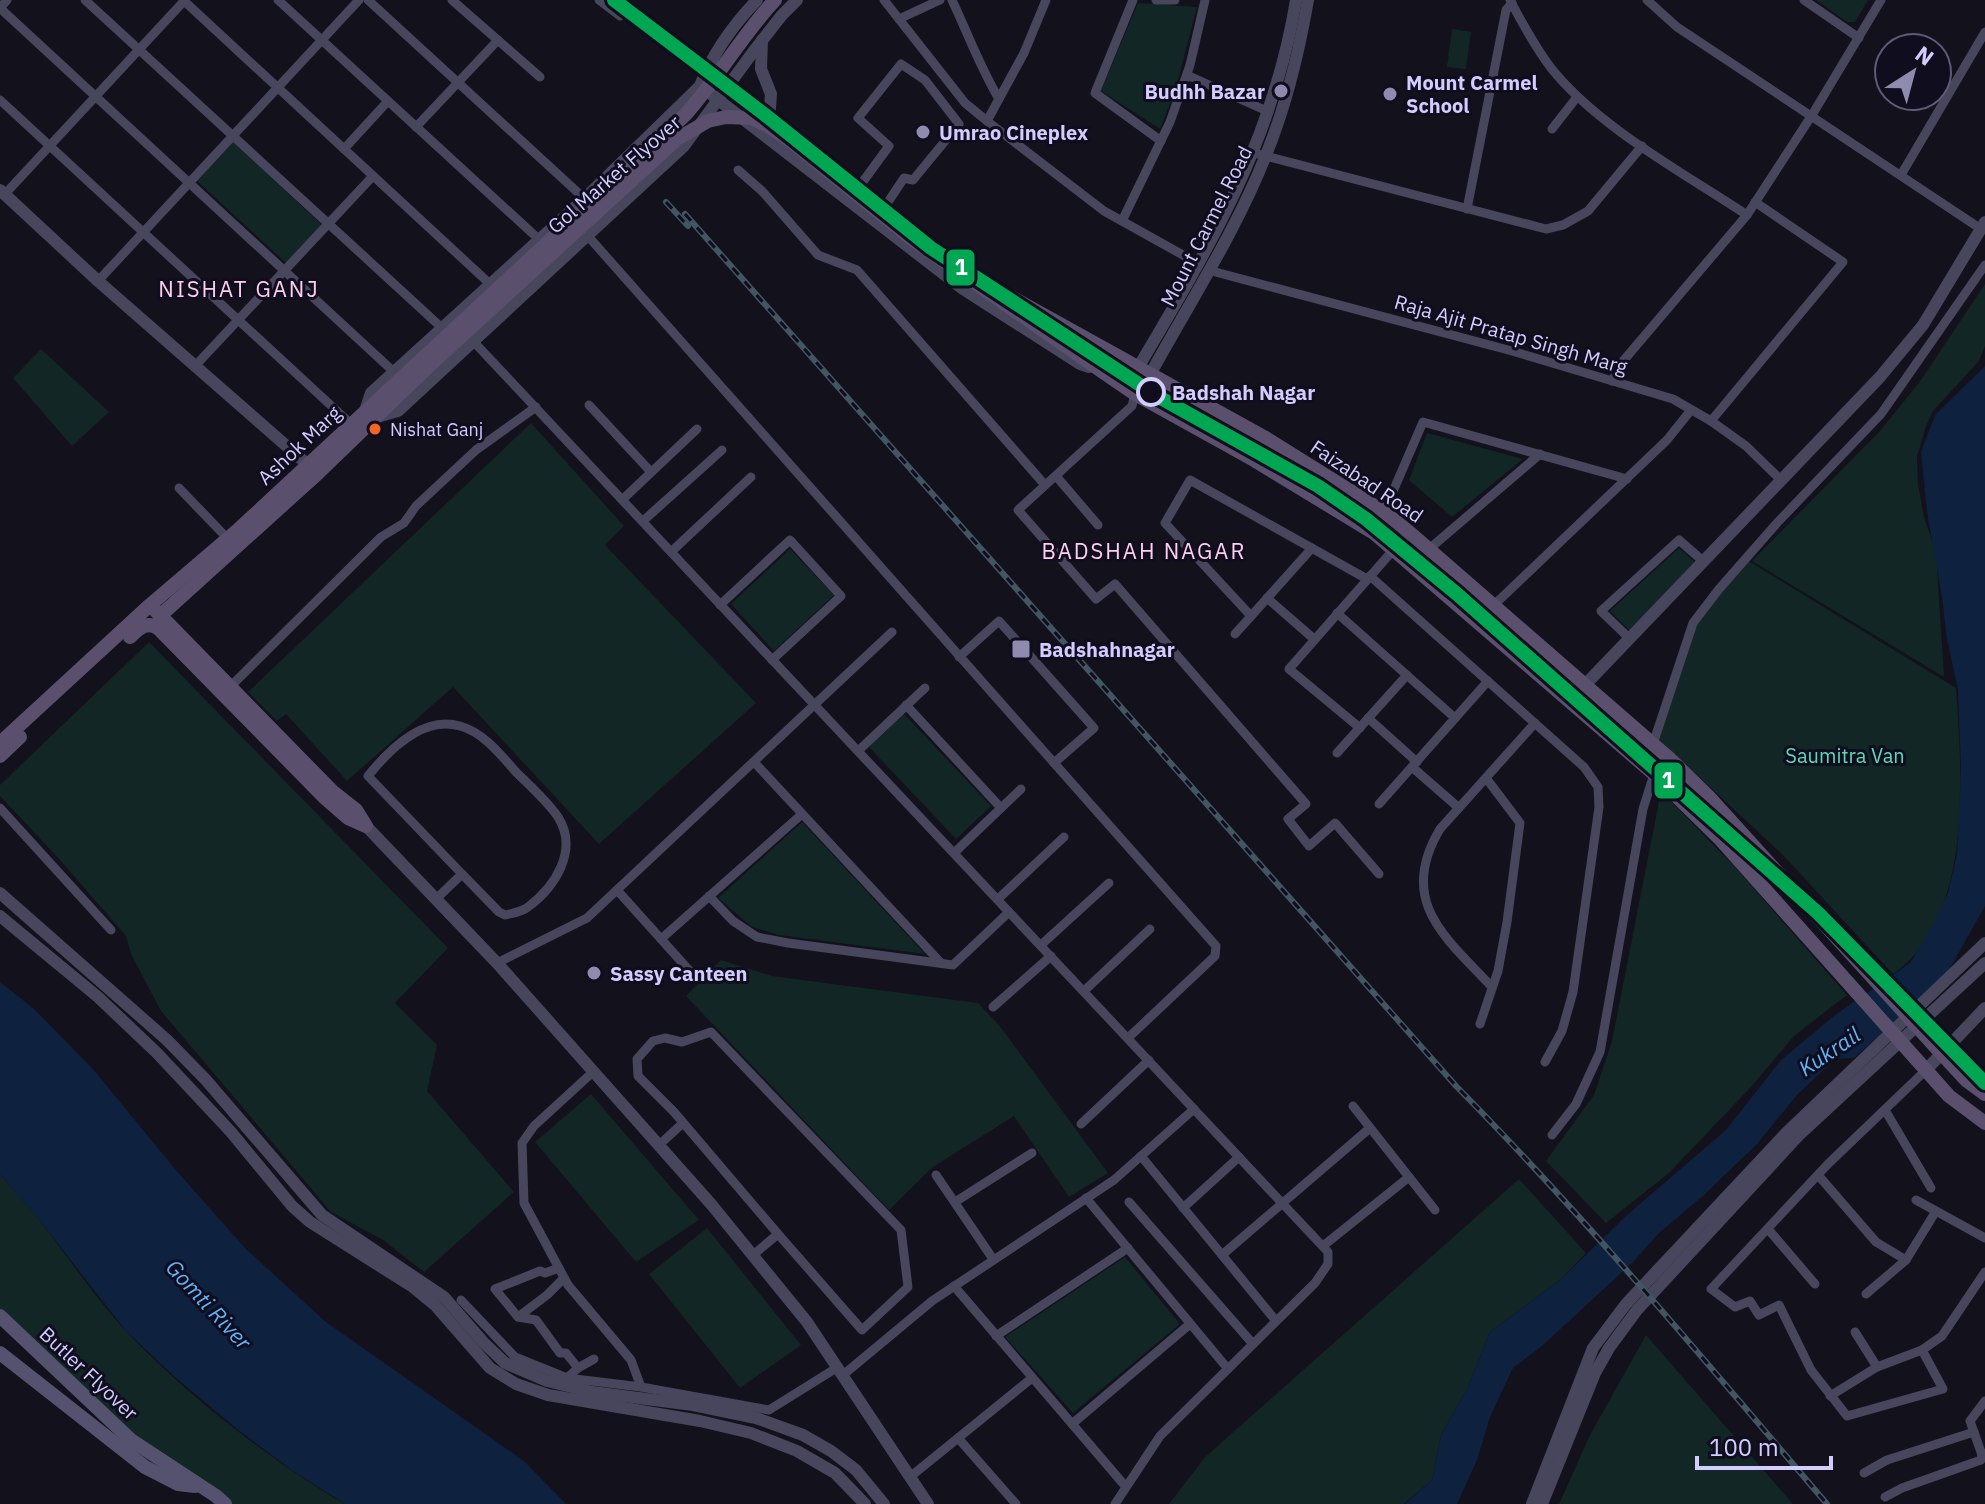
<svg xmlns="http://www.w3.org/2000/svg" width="1985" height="1504" viewBox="0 0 1985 1504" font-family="'IBM Plex Sans',sans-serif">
<rect width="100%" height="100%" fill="#13111b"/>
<!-- green -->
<g fill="#112625">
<polygon points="1816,0 1868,0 1855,22 1847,22"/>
<polygon points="1138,3 1197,7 1175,91 1160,129 1101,91"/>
<polygon points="1452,29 1471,32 1466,69 1447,67"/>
<polygon points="233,142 322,225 286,263 197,181"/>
<polygon points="1985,284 1985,346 1979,361 1933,411 1926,426 1917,457 1918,484 1924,517 1936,552 1944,677 1752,561 1880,431 1921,380"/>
<polygon points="41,349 109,412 72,446 13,378"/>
<polygon points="531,423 624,526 605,545 756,703 599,844 453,687 347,781 286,714 277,721 248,692"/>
<polygon points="1427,433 1523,459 1452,517 1409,480"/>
<polygon points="1679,548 1695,562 1629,630 1610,611"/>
<polygon points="790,549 834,595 774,651 731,604"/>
<path d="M1747,560L1956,688C1962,773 1974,919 1893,974L1782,854L1655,736L1693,623Z"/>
<polygon points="149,642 448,948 395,1003 437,1045 427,1091 514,1192 424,1272 383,1240 331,1212 161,1011 131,954 126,936 60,860 0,796 0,785"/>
<polygon points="904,714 991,806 956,839 869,747"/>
<polygon points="1661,791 1735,867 1847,995 1794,1036 1751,1087 1669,1173 1606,1223 1546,1161 1594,1095 1612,1041"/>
<polygon points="802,822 925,954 779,935 752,927 718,898"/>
<polygon points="721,960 772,976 978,1003 999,1025 1108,1173 1069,1197 1014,1116 933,1167 889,1210 686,996"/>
<polygon points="591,1094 699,1220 636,1262 535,1142"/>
<path d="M0,1174C16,1193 33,1211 47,1230C73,1264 97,1300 126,1331C186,1395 270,1460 345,1504H230L138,1441L0,1312Z"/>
<polygon points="1519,1179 1586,1253 1560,1280 1490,1332 1468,1387 1441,1435 1432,1480 1404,1504 1169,1504 1205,1457"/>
<polygon points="707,1228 801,1345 740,1388 649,1274"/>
<polygon points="1125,1257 1180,1324 1073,1413 1005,1337"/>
<polygon points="1646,1335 1793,1504 1559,1504 1590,1435"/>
</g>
<!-- water -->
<g fill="#0e213e">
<polygon points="1985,366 1985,906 1944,979 1854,1058 1835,1059 1797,1095 1757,1144 1704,1195 1659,1233 1633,1262 1542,1346 1513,1368 1490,1417 1477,1460 1457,1504 1405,1504 1432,1480 1441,1435 1468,1387 1490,1332 1560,1280 1627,1215 1726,1130 1781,1060 1835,1015 1910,963 1932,926 1948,893 1957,854 1961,769 1958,690 1947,639 1942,598 1927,512 1921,452 1935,415"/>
<polygon points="0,982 33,1008 93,1069 175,1169 245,1248 326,1322 524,1461 566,1504 345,1504 293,1471 237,1429 176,1378 126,1331 44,1226 0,1174"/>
</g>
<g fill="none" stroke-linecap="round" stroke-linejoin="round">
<!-- minor -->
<g stroke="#47465c" stroke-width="9">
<polyline points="7,0 0,8 394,372"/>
<polyline points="85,0 442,328"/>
<polyline points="183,0 490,284"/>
<polyline points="278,0 544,244"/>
<polyline points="368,0 586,200"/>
<polyline points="452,0 540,77"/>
<polyline points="599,0 620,16"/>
<polyline points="623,0 648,20"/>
<polyline points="884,0 965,103 987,121 1104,211 1199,264"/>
<path d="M952,0C968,34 980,67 999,99"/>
<polyline points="1133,0 1095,93 1161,141"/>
<polyline points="1156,0 1175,0"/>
<path d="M1510,0C1522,23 1535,47 1551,68C1598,127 1684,173 1747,215"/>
<polyline points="1647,0 1677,27 1981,229 1983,228"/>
<polyline points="1804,0 1859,38"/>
<polyline points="899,19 940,0"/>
<polyline points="1187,75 1269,112"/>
<polyline points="0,100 351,424"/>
<polyline points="987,121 1024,53 1046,0"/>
<polyline points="416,127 498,40"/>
<polyline points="1552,129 1577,97"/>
<polyline points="344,149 388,101"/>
<polyline points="1254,153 1546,229 1563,225 1588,211 1642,146"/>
<polyline points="738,170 762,191 818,255 857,270 1045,485"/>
<polyline points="1901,175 1985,32"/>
<polyline points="859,187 889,146 858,118 901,64 925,80 959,124 913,180 904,178 884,208"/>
<polyline points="5,194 185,0"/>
<polyline points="1467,209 1506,10 1512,3"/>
<polyline points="1122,221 1170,122 1190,65 1205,0"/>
<polyline points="587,235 1216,946 1215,956 1128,1038"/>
<polyline points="1208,270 1512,351 1673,399 1711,421 1746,446 1782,481"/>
<polyline points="98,281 359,0"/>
<polyline points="473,341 1328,1252 1328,1264 1315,1283 1160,1436 1115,1504"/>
<polyline points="196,365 373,176"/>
<polyline points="1612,381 1624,360 1747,215 1812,115 1881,0"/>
<polyline points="1135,394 1132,406 1018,510 1096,599 1115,584 1306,804 1288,819 1309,846 1335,823 1379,874"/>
<polyline points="589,405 651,472"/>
<polyline points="1711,421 1843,262 1755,202"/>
<polyline points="1056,476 1098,525"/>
<polyline points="179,488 228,539"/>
<polyline points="623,499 697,429"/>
<polyline points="1384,512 1423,422 1627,479"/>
<polyline points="643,521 722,450"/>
<polyline points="1428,550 1540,454"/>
<polyline points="671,552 751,477"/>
<polyline points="1370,576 1584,767 1598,787 1599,807 1573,992 1562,1031 1545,1062"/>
<polyline points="1267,598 1314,639"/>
<polyline points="720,605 790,540 841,596 772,660"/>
<polyline points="1493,606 1667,440 1691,410"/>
<polyline points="1337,613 1455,718"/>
<polyline points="1251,616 1165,523 1190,480 1367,579"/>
<polyline points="1235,634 1312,548"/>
<polyline points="1630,639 1601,611 1679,540 1704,562"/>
<polyline points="959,657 999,621 1094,728 1054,763"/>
<polyline points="230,687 381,537 404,523 416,506 476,450 536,407"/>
<polyline points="906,705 1001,808"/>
<polyline points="1368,718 1417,762"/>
<polyline points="1360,728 1289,669 1409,532"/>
<polyline points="1653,744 1693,623 1719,589 1777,523 1881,414 1985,265"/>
<polyline points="858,751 925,688"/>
<polyline points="1337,753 1407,675"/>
<polyline points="754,762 941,963"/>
<polyline points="1412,767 1459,808"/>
<polyline points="1379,804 1488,681"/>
<polyline points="0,808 111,930"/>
<polyline points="954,853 1021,789"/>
<polyline points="617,890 696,978"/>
<polyline points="709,896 733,921 757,937 788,943 953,965 1009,912"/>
<polyline points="998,899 1064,837"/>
<path d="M435,900L462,874L499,912L505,915C513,913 522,912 528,907C555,887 579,850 558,817C547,801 530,786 516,772C501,755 483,732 460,726C423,715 388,751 368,776L462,874"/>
<polyline points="661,939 802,814"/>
<polyline points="1041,945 1109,883"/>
<polyline points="497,963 587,918 892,632"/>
<path d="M1492,987C1445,937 1397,901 1440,829L1535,723"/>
<polyline points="1084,991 1150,929"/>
<polyline points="993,1007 1051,956"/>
<polyline points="1480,1024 1498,971 1507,922 1520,823 1486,778"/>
<polyline points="594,1071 534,1126 522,1143 524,1203 568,1285 631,1360 641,1387"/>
<polyline points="1353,1106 1435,1210"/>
<polyline points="1885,1110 1931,1188"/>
<polyline points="1081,1124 1149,1060"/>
<polyline points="1552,1135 1576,1104 1600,1052 1643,809 1654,774"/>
<polyline points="659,1145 683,1123"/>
<polyline points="1141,1156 1276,1321"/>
<polyline points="936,1175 993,1259"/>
<polyline points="1818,1175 1876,1242 1906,1260"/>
<polyline points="1086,1198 1228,1369"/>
<polyline points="1916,1200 1985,1238"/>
<polyline points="955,1202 1032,1153"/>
<polyline points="1129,1202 1253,1344"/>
<polyline points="1183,1208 1239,1157"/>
<polyline points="1768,1229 1815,1284"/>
<polyline points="1323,1246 1409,1177"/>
<polyline points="753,1255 778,1234 862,1330 908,1287 901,1230 711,1032 682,1042 665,1038 653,1041 637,1059 638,1076 674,1112 778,1234"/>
<polyline points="1222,1255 1370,1128"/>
<polyline points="559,1268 545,1273 540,1271 495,1289 518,1317 536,1320 560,1353 566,1353 578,1368 567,1378"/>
<polyline points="954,1286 1126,1487"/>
<polyline points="1866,1294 1906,1260 1936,1211"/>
<polyline points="461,1300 515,1357 567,1378 641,1387 769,1410 838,1367"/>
<polyline points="518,1317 547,1295 564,1278"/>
<polyline points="1855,1332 1877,1367"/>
<polyline points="996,1336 1128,1248"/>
<polyline points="1922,1350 1943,1389 1847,1416 1811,1370 1779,1305 1759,1315 1750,1301 1735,1307 1711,1289 1828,1164 1926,1070"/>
<polyline points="578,1368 594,1359"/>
<polyline points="843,1375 932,1301 1114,1180 1194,1109"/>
<polyline points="1830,1396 1877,1367 1922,1350 1942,1336 1985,1272"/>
<polyline points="1985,1401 1970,1421 1982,1455 1985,1454"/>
<polyline points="1072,1424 1190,1324"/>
<polyline points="958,1438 1016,1504"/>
<polyline points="1864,1473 1887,1460 1974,1432"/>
<polyline points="910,1477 1032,1378"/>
<polyline points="1885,1497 1902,1488 1981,1460 1982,1455"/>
</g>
<!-- tertiary -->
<g stroke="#47465c" stroke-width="12">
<polyline points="762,40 761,69 771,94 769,121"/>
<polyline points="712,95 963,289 1080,364 1089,367"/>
<polyline points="0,190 98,281 307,464"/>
<path d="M1139,366C1210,246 1273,141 1296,0"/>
<path d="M1151,373C1190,302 1236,231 1266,155C1286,106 1299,52 1308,0"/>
<path d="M365,411L371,393L585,198L700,86C712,55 734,24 757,0"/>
<polyline points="377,417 398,411 684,146 753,52 782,15 797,0"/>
<polyline points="1584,686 1880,377 1923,325 1985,222"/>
<polyline points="366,826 497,963 711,1204 807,1322 928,1504"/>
<polyline points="0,893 167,1040 206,1080 322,1215 444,1297 483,1342 505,1363 547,1381 592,1392 693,1405 756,1418 803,1435 831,1451 856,1470 884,1504"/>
<polyline points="0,916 98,997 157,1053 231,1132 292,1206 310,1222 413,1287 435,1305 490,1368 516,1384 548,1395 700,1421 751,1433 797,1451 835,1473 865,1504"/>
<polyline points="1926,1070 1985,1008"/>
<polyline points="1532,1504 1593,1348 1626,1304 1786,1133 1985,943"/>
<polyline points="1542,1504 1595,1373 1609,1348 1637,1310 1800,1134 1985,963"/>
</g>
<!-- secondary -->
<g stroke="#54526e" stroke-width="14">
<polyline points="0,1316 131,1440 216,1496 225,1504"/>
<polyline points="0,1353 145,1467 178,1484 195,1486"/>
</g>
<!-- primary -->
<g stroke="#5a506d" stroke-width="14">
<polyline points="611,0 766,119"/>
<polyline points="1002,292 1264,437 1384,512 1409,532 1669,758 1709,797 1941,1053 1966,1080 1985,1094"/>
<polyline points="161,615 317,474 432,363 677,139 708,121 726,117 751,118 768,126 792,142 912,239 1100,370 1135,394 1254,460 1374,533 1654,774 1721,840 1949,1096 1985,1123"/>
<path d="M130,637C139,628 147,620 159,629L325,798L348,818L366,826L356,810L332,791L156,611"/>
<path d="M0,743L150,605L239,529L686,114C718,78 742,35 775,0"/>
<polyline points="0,756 20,737"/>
</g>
<defs>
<g id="rail">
<polyline points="666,202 688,226"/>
<path d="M685,214L1456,1086C1587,1219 1706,1362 1827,1504"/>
</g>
</defs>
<!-- rail casing -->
<use href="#rail" stroke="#415563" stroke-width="6"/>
<!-- rail -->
<use href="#rail" stroke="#100d1f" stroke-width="3" stroke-dasharray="9" stroke-linecap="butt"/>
<defs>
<polyline id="metro-1" points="614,0 764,114 931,248 1157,396 1318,486 1366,519 1457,594 1818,913 1985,1083"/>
</defs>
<!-- metro-1 casing -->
<use href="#metro-1" stroke="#100d1f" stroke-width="20"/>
<!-- metro-1 -->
<use href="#metro-1" stroke="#00a651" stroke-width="14"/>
</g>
<!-- markers -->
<g fill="#8f8bae" stroke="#100d1f" stroke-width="3">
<circle cx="1281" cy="91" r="8"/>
<circle cx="1390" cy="94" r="8"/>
<circle cx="923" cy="132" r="8"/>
<rect x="1011" y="639" width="20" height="20" rx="4"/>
<circle cx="594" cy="973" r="8"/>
</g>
<circle fill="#100d1f" stroke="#d2cdfd" stroke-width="4" cx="1151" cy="392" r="13"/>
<circle fill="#f26522" stroke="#100d1f" stroke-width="3" cx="375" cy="429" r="7"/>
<g text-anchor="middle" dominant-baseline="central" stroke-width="6" stroke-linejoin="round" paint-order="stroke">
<!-- bus labels -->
<g font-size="18" fill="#d2cdfd" stroke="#100d1f" text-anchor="start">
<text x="390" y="429">Nishat Ganj</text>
</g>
<!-- poi labels -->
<g font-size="20" font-weight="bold" fill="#d2cdfd" stroke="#100d1f" text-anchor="start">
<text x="1406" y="82">Mount Carmel<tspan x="1406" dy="23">School</tspan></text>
<text x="1265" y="91" text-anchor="end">Budhh Bazar</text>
<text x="939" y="132">Umrao Cineplex</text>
<text x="1039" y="649">Badshahnagar</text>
<text x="610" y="973">Sassy Canteen</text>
</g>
<!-- street labels -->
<g font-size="20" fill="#d2cdfd" stroke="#100d1f">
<text transform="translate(614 174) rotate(-41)">Gol Market Flyover</text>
<text transform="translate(1206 226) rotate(-63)">Mount Carmel Road</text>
<text transform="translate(1511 334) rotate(16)">Raja Ajit Pratap Singh Marg</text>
<text transform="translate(299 445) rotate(-43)">Ashok Marg</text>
<text transform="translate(1367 481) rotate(34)">Faizabad Road</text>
<text transform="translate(89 1373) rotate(43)">Butler Flyover</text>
</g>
<!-- stop labels -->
<g font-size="20" font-weight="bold" fill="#d2cdfd" stroke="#100d1f" text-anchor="start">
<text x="1172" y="392">Badshah Nagar</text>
</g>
<!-- park labels -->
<g font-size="20" fill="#5dd9b9" stroke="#100d1f">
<text x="1845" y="755">Saumitra Van</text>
</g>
<!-- neighbourhood labels -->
<g font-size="22" letter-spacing="2" fill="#fdcfed" stroke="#100d1f">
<text x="239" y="288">NISHAT GANJ</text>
<text x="1144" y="550">BADSHAH NAGAR</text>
</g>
<!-- water labels -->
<g font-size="22" font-style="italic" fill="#5fb4f9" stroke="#100d1f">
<text transform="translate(1829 1051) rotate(-34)">Kukrail</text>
<text transform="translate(209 1304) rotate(47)">Gomti River</text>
</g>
</g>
<g stroke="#100d1f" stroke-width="3">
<rect x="945" y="248" width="31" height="39" rx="8" fill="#00a651"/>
<rect x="1653" y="761" width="31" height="39" rx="8" fill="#00a651"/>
</g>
<g font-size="22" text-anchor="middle" font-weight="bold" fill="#fff">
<text x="961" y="275">1</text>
<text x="1668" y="788">1</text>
</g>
<!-- north arrow -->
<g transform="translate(1913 72) rotate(36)"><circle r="38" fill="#100d1f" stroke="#5e5a78" stroke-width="2"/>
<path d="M0-6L14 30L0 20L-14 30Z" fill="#8f8bae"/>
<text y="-12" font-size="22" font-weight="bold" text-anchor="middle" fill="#d2cdfd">N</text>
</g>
<!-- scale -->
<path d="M1697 1456v12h134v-12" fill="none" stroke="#d2cdfd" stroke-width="4"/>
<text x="1709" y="1456" font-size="24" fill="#d2cdfd" stroke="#100d1f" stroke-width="6" paint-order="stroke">100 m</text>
</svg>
